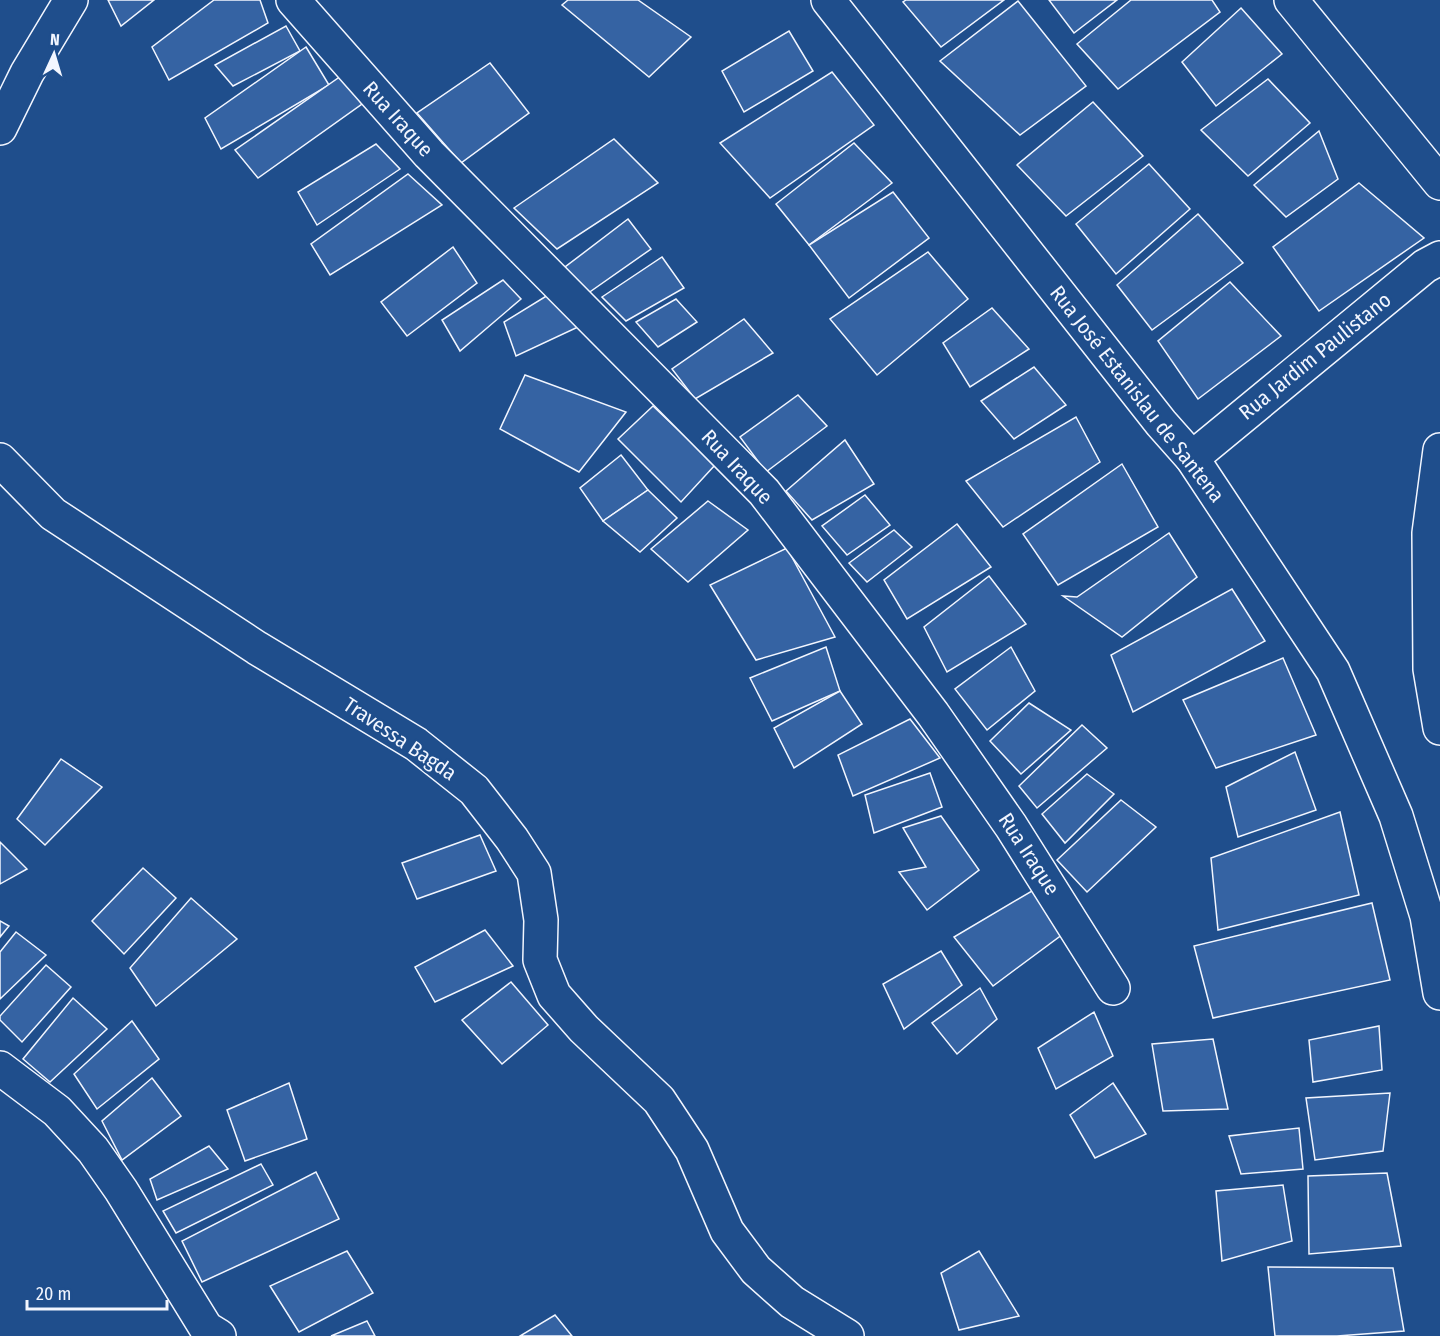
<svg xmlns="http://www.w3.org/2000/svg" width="1440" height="1336" viewBox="0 0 1440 1336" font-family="'Fira Sans Condensed',sans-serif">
<rect width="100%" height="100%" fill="#1f4e8c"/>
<!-- building -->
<g fill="#3563a3" stroke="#f2f6ff" stroke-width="1.5">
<polygon points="108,0 154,0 121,26"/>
<polygon points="214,0 260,0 268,23 169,80 152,47"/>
<polygon points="568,0 638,0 691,37 649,77 562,5"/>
<polygon points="906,0 1004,0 941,47 903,2"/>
<polygon points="1049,0 1117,0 1074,33"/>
<polygon points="1131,0 1212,0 1220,12 1118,89 1077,44"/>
<polygon points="1018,1 1086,86 1020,135 940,61"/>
<polygon points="1241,8 1282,54 1216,106 1182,62"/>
<polygon points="286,26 300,51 233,86 215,65"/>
<polygon points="789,31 813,71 744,112 722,71"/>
<polygon points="306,47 329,85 221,149 205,118"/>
<polygon points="490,63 529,113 461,163 417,113"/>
<polygon points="832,72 874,125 770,198 720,143"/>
<polygon points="341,76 362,104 258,178 235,150"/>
<polygon points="1268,79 1310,123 1248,176 1201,130"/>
<polygon points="1093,102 1143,156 1066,216 1017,165"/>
<polygon points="1319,131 1338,179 1286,217 1254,185"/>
<polygon points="614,139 658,183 557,249 514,208"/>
<polygon points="854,143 892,183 809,245 776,204"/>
<polygon points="376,144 400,169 317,225 298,192"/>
<polygon points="1149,164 1190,209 1116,274 1076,224"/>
<polygon points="408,174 442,205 330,275 311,244"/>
<polygon points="1359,183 1424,238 1319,311 1273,247"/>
<polygon points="893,192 929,238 849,298 809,245"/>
<polygon points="1198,214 1243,263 1152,330 1117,285"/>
<polygon points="628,219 651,249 584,296 565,267"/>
<polygon points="453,247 477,283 407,336 381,302"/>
<polygon points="928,252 968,299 877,375 830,319"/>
<polygon points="662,257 684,288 626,321 602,297"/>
<polygon points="503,280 521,299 460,351 442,320"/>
<polygon points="1230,282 1281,336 1198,399 1158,341"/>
<polygon points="548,295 578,327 516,356 504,322"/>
<polygon points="676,299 697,322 658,347 636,322"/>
<polygon points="992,308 1029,349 970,387 943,343"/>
<polygon points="744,319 773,353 695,399 672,369"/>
<polygon points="1034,367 1066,405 1014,439 981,401"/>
<polygon points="525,375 626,412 579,472 500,429"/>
<polygon points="798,395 827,426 766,472 740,437"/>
<polygon points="653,406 715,465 681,502 618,439"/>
<polygon points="1076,417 1100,462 1003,527 966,481"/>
<polygon points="845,440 874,484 812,520 786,491"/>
<polygon points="621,455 648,490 603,521 580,488"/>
<polygon points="1122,464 1158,527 1058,585 1023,534"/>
<polygon points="648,490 677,518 640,552 603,521"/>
<polygon points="865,495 890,525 847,555 822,526"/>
<polygon points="708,501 748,530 688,582 651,549"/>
<polygon points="957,524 991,567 907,619 884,580"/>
<polygon points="894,530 912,547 867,582 849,563"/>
<polygon points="1169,533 1197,577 1122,637 1063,596 1077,597"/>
<polygon points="787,548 835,637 756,660 710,585"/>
<polygon points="989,576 1026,624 947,672 924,627"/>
<polygon points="1232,589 1265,641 1133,712 1111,655"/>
<polygon points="826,647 840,691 772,721 750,678"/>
<polygon points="1011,647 1035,691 987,730 955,689"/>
<polygon points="1283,658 1316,735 1216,768 1183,700"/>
<polygon points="840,691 862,724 794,768 774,728"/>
<polygon points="1029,703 1071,730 1021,774 990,741"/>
<polygon points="910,719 940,758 853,796 838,755"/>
<polygon points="1082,725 1107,748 1037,808 1019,786"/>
<polygon points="1295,752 1316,810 1238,837 1226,787"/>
<polygon points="61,759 102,787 45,845 17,819"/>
<polygon points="930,773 942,807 874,833 865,795"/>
<polygon points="1087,774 1114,794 1065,843 1042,814"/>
<polygon points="1121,800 1156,827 1087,892 1057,860"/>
<polygon points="1340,812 1359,895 1218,930 1211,858"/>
<polygon points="941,816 979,870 927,910 899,872 926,867 903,828"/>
<polygon points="480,835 496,871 417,899 402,863"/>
<polygon points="0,842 27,869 0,884"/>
<polygon points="143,868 176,898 124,954 92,921"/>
<polygon points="1037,888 1063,934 993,986 954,937"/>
<polygon points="191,898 237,939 156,1006 130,968"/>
<polygon points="1372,903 1390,980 1213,1018 1194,946"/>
<polygon points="0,921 9,926 0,937"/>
<polygon points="485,930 513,966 435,1002 415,967"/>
<polygon points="16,932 46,955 0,999 0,952"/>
<polygon points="941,951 962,985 904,1029 883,984"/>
<polygon points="46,965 71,987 22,1042 0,1020 0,1016"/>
<polygon points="511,982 548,1025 502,1064 462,1020"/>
<polygon points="980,988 997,1019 957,1054 932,1023"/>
<polygon points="73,998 107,1029 50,1082 23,1059"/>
<polygon points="1094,1012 1113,1056 1056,1089 1038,1048"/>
<polygon points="132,1021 159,1059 97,1109 74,1074"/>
<polygon points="1379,1026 1382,1070 1313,1082 1309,1040"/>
<polygon points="1213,1039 1228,1109 1163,1111 1152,1044"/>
<polygon points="152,1078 181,1116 122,1160 102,1121"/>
<polygon points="289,1083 307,1139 245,1161 227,1110"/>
<polygon points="1113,1083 1146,1134 1095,1158 1070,1115"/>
<polygon points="1390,1093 1383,1151 1315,1160 1306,1098"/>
<polygon points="1299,1128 1303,1169 1241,1174 1229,1136"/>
<polygon points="209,1146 228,1169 157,1200 150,1179"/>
<polygon points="261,1164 273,1185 176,1233 163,1211"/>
<polygon points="316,1172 339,1219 202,1282 182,1241"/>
<polygon points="1387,1173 1401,1246 1309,1254 1308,1176"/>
<polygon points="1283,1185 1292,1241 1222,1261 1216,1191"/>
<polygon points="347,1251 373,1293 299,1332 270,1286"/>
<polygon points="979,1251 1019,1316 959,1330 941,1273"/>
<polygon points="1268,1267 1393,1268 1404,1331 1337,1336 1275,1336"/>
<polygon points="555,1315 572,1336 520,1336"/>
<polygon points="367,1321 375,1336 331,1336"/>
</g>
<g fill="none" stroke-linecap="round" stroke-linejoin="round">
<defs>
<g id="street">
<polyline points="293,0 429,154 764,492 933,714 1011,826 1113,988"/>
<polyline points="828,0 1161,423 1192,458 1333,671 1396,816 1427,916 1440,993"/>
<polyline points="1291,0 1440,183"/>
<polyline points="0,128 27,73 71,0"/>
<polyline points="1440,450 1429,533 1430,669 1440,728"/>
<polyline points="1192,458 1425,266 1440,258"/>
<polyline points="0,460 53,514 257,648 416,744 474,790 512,839 534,873 541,920 540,960 554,995 584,1029 659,1100 692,1150 727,1231 756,1270 792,1302 847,1336"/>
<polyline points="0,1068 57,1111 93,1150 121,1190 206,1328 219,1336"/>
</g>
</defs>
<!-- street casing -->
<use href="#street" stroke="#f2f6ff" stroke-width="36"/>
<!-- street -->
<use href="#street" stroke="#1f4e8c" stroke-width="33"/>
</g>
<g text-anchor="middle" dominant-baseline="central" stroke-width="4.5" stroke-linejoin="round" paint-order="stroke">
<!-- street labels -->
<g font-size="21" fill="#f2f6ff" stroke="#1f4e8c">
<text transform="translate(398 119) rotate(48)">Rua Iraque</text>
<text transform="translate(1315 356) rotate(-39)">Rua Jardim Paulistano</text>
<text transform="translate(1137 394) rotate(52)">Rua José Estanislau de Santena</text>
<text transform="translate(737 467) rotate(47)">Rua Iraque</text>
<text transform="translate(400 739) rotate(34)">Travessa Bagda</text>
<text transform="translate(1029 854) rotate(57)">Rua Iraque</text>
</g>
</g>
<!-- north arrow -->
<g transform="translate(54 54) rotate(4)" stroke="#1f4e8c" stroke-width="4.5" paint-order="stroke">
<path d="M0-4.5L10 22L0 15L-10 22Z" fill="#f2f6ff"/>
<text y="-9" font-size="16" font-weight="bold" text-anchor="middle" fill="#f2f6ff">N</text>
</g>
<!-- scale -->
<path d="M27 1300v9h140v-9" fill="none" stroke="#f2f6ff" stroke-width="3"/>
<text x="36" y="1300" font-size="18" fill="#f2f6ff" stroke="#1f4e8c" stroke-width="4.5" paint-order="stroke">20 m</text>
</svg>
